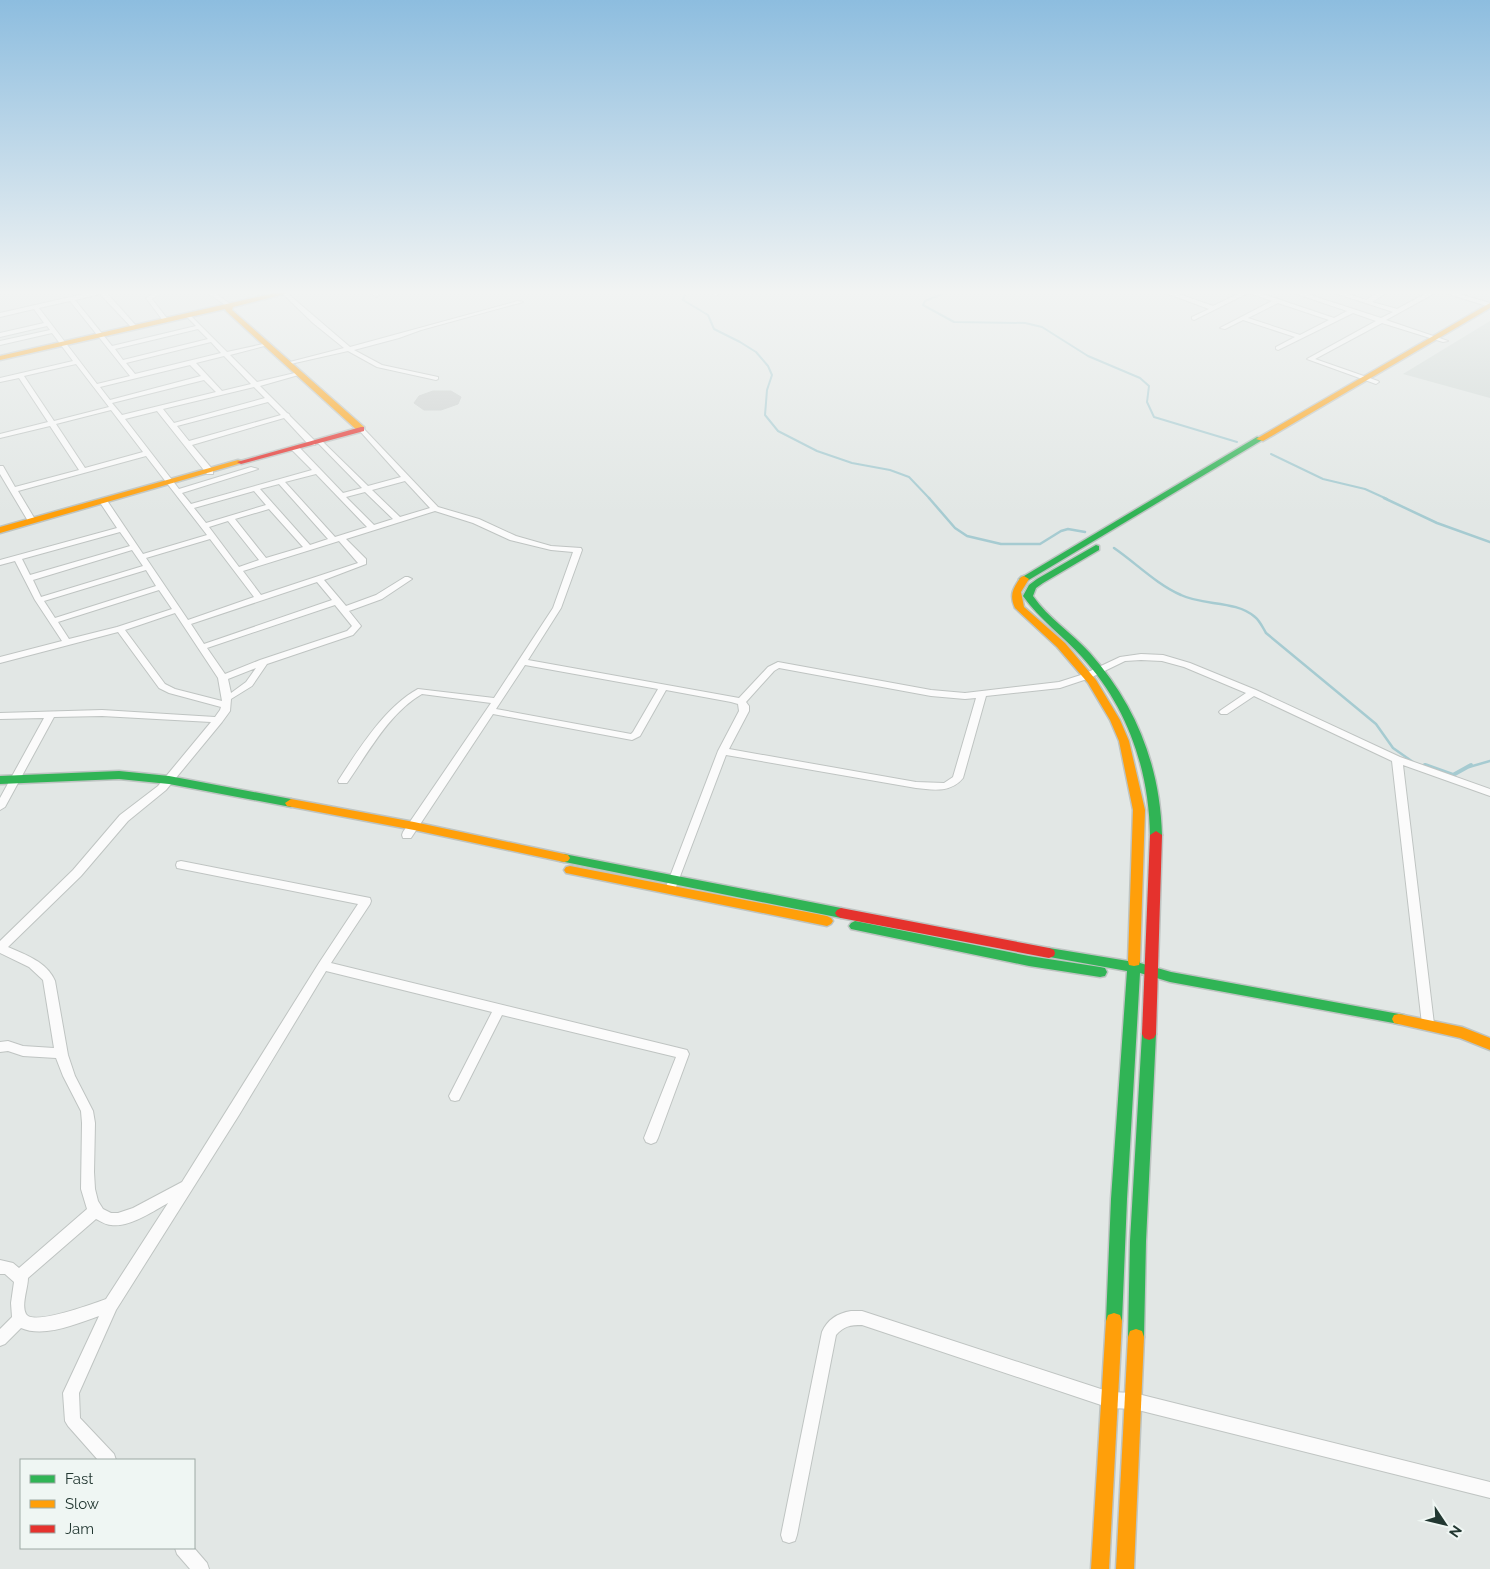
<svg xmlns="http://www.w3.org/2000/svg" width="1490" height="1569" viewBox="0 0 1490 1569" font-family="Raleway,sans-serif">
<rect width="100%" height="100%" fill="#e2e7e5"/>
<!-- built -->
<polygon fill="#d0d8d5" points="1490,321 1490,398 1403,374"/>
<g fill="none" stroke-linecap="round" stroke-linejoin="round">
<!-- stream-far2 -->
<g stroke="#a6cbd1" stroke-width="2">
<polyline points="685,293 683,300 708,315 714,329 740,342 756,352 768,366 772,375 767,390 765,415 778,431 817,451 852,463 890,470 909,477 930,499"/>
<polyline points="945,293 925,301 923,305 954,322 1025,323 1042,327 1088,356 1140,378 1149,386 1147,402 1154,417 1237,442"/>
<polyline points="1271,454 1323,479 1365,489 1387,499"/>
</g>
<!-- stream-far1 -->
<g stroke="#a6cbd1" stroke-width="2.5">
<polyline points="929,498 955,528 967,536 1001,544 1040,544 1061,531 1068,529 1085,532"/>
<polyline points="1384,498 1437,523 1490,542"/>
<path d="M1114,548C1136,563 1156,584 1181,595C1203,606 1236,600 1255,617C1260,621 1263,628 1266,633L1376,724L1393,748L1413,762"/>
<polyline points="1424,765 1429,767"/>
<polyline points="1469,767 1490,761"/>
</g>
<!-- stream -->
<polyline stroke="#a6cbd1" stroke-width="4" points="1425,765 1453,775 1471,765"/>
</g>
<!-- building -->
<polygon fill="#ccd0cf" stroke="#cbd0ce" points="433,391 451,391 461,397 458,404 441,410 424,410 414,403 419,396"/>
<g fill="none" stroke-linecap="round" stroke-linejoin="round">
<defs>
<g id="street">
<path d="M88,293H107L138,328L133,329L100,294L75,300L112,346L196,326L186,316L189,314L227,352L268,343V345L230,355L257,382L299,372L302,374L260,386L287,413L289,414L290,416L315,441V445H309L284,418L192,445L213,470V474H207L157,411L125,419L179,489L251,467L258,469L182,493L191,504L312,470L292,450L291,448L295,446H298L343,493L362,488L317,442V440H321L368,486L401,477L359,430L358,429L361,427L363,428L438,507L479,519L516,536L551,546L581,548L582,550L561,608L528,660L739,698L768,667L778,662L931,690L965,693L1059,682L1084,674L1120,657L1141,654L1163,655L1190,663L1256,690L1400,757L1490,789V796L1403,765L1434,1024L1432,1027L1428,1029L1424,1027L1422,1024L1392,761L1254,696L1227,714H1221L1219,712L1221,710L1246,693L1184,667L1162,661L1141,660L1125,661L1090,678L1060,688L986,696L963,778C951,793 933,790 916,788L726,755L676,887L675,890H667L666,887L718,751L739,711L738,704L731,702L666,690L640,736L632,740L493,714L411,838H403L402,835L403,832L491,703L422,694C389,713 368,753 347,783H339L338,781C358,750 385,707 418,689L494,698L553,608L573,552L551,550L510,540L473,523L435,511L346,539L366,559V564L324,580L346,606L376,595L405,577H408L412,579L382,599L349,611L361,626L353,635L267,664L252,686L231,699L230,711L222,722L166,790L128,821L81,876L8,947C26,955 47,962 55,981L68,1055L75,1076L93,1111L95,1123L94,1172L95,1189L98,1201L103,1209L111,1213H118L133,1208L182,1182L319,963L358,904L177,868L176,865L177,862L181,861L370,898L371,901L370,904L331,963L683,1049L687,1050L689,1054L658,1138L656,1142L651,1144L646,1142L644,1138L676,1057L502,1015L459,1100L455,1101L451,1100L449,1096L492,1012L326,971L239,1115L116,1310L79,1393L80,1418L114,1454L116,1460H98L68,1426L65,1421L63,1393L99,1316C76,1324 44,1338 21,1328L5,1344L0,1346V1329L12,1317L11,1303L14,1282L5,1274H0V1260L13,1263L19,1268L87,1209L81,1189L82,1123L81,1111L63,1076L56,1058L23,1056L8,1051L0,1052V1042L8,1041L23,1046L54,1048L43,980L29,967L0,953V941L73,870L120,815L158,786L211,722L102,716L54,717L5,807L0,810V798L44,718L0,719V713L102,710L215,717L220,710L221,707L169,693L159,688L118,632L0,663V657L62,641L35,600L15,561L0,565V560L117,528L99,501L103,499H106L143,554L207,535L146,456L18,491L36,521L32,523L28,521L0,474V466H3L15,487L79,470L50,426L0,438V434L48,422L19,378L0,382V378L73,361L52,333L0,345V341L50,330L47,326L0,337V333L44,323L34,309L0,317V313ZM70,301L130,376L97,384L39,308ZM198,329L208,339L123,360L115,349ZM211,342L221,353L135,374L126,363ZM224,356L251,384L222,391L196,363ZM76,364L109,407L54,421L24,376ZM190,365L201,376L110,400L100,387ZM204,380L216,392L122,415L112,403ZM254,387L265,398L174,423L163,409ZM268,402L281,415L189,441L177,426ZM111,410L143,452L85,468L56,424ZM316,474L367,527L335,537L285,482ZM405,481L430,508L400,517L372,490ZM279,484L328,539L310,545L260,489ZM254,491L266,505L206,523L194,508ZM365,492L393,519L374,525L346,497ZM269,509L303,547L266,558L235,519ZM228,521L259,560L239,567L209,527ZM120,532L130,546L30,575L22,559ZM210,539L254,597L188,620L146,558ZM339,541L358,563L261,595L243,571ZM132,550L143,566L41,597L33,580ZM146,570L156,586L55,618L44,601ZM317,582L332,600L204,644L191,624ZM159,590L172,609L117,627L69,639L58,622ZM335,605L352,626L347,631L260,660L225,674L207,648ZM175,613L218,678L222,701L175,689L165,684L125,630ZM525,665L658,689L633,732L631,734L496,709ZM256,668L246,682L231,693L228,679ZM779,668L931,696L965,699L976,698L953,777L944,783L916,782L729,749L749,711V706L746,702L774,671ZM168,1203L106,1299C95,1303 33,1326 26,1314C21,1305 28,1288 28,1278L96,1219C100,1221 106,1225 111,1225C128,1228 154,1211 168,1203Z"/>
<polygon points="154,293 162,293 152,299 169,321 168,322 164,322 146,298"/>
<polygon points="208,293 215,293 233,306 228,307"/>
<polygon points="282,293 287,293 350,347 518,301 523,302 421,330 399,338 354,350 382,365 438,377 438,379 436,380 377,367 348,351 286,365 286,363 344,348 313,323"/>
<polygon points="371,293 378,293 379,295 376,297"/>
<polygon points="713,293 719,293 719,294 716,296"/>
<polygon points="1166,293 1176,293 1213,306 1240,293 1248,293 1194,320 1192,319 1192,317 1209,309"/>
<path d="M1250,293H1260L1334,318L1347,311L1294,293H1304L1381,318L1393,312L1335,293H1345L1366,300L1378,293H1386L1372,302L1397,309L1427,293H1435L1386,320L1448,341L1443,342L1382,323L1315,359L1378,381L1379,382L1376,384L1307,359L1376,321L1353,313L1278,350L1276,349V347L1295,337L1243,320L1225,329L1220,328L1272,301ZM1278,303L1329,320L1300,335L1248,318Z"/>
<polygon points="1446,293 1456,293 1490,303 1490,307"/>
<path d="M851,1311H862L1110,1392L1134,1393L1490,1482V1498L1134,1409L1110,1408L862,1325C850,1325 844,1326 836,1335L797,1535L795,1541L789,1543L783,1541L781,1535L822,1332C827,1320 838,1313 851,1311Z"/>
<polygon points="175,1548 194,1548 207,1563 209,1569 190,1569 177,1554"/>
</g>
<g id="fast">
<polygon points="1257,437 1264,439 1027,581 1024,582 1019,579"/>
<path d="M1096,545L1099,546V550L1043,583L1036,588L1033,596C1048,618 1072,633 1090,653C1136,705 1160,766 1162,835L1156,839L1150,835C1149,769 1127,706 1082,657C1063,636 1039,619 1023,596L1029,585L1037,579Z"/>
<polygon points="119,771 169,776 291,799 297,803 291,807 169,784 119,779 0,784 0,776"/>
<polygon points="564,854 841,908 845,910 847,913 845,916 841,918 560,861 558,858 560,855"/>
<polygon points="855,921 1029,956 1100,967 1105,968 1107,972 1105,976 1100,977 1029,966 851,929 849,926 851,923"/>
<polygon points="1049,948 1128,961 1129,957 1134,956 1139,957 1140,963 1171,972 1399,1014 1404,1015 1406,1019 1404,1023 1399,1024 1170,982 1140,973 1127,1199 1122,1321 1120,1327 1114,1329 1108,1327 1106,1321 1111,1199 1127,971 1044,956 1043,953 1044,950"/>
<polygon points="1149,1028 1154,1030 1156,1034 1146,1241 1144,1337 1142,1343 1136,1345 1130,1343 1128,1337 1130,1241 1142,1034 1144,1030"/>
</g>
<g id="slow">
<polygon points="275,293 288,293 233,307 232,310 364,427 364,431 358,431 226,311 225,309 0,360 0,356"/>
<polygon points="1490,303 1490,308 1263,441 1256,439"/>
<polygon points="238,460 245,462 0,533 0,527"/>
<path d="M1024,576L1029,579L1021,592L1024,607L1065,643L1096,680L1120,720L1129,741L1145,810L1140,961L1139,965L1134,966L1129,965L1128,961L1133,810L1119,741L1110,720L1088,683L1057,647L1015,608C1009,595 1013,588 1021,577Z"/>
<polygon points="291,799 414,822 564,854 568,855 570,858 568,861 564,862 414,830 287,806 285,803"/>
<polygon points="570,866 827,916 831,918 833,921 831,924 827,926 566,873 564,870 566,867"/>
<polygon points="1399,1014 1462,1027 1490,1038 1490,1050 1460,1038 1394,1023 1392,1019 1394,1015"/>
<polygon points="1114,1313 1120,1315 1122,1321 1109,1569 1091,1569 1106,1321 1108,1315"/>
<polygon points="1136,1329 1142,1331 1144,1337 1134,1569 1116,1569 1128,1337 1130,1331"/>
</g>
<g id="jam">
<polygon points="361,427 364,427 364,431 241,464 237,462"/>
<polygon points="1156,831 1162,835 1156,1034 1154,1038 1149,1040 1144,1038 1142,1034 1150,835"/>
<polygon points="841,908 1049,948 1054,950 1055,953 1054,956 1049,958 841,918 837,916 835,913 837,910"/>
</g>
</defs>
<!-- street casing -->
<use href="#street" stroke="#bfc4c2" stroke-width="2"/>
<!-- fast casing -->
<use href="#fast" stroke="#bec4c2" stroke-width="3"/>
<!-- slow casing -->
<use href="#slow" stroke="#bec4c2" stroke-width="3"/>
<!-- jam casing -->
<use href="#jam" stroke="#bec4c2" stroke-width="3"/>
<!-- street -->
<use href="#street" fill="#fbfbfb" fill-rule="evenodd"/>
<!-- fast -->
<use href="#fast" fill="#30b455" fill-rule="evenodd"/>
<!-- slow -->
<use href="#slow" fill="#ff9f0a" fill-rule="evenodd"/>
<!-- jam -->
<use href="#jam" fill="#e5322d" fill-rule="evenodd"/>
</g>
<!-- sky -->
<linearGradient id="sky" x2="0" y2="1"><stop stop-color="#8dbddf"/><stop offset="0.57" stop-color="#f2f4f3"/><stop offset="1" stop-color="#f2f4f3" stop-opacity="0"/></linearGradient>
<rect width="1490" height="513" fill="url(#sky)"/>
<!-- legend -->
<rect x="20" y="1459" width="175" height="90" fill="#eff6f3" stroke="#9daaa5"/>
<rect x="30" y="1475" width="25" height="8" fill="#30b455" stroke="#9daaa5"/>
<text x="65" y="1484" font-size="15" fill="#223731">Fast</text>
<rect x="30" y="1500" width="25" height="8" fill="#ff9f0a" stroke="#9daaa5"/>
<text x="65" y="1509" font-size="15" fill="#223731">Slow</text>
<rect x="30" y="1525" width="25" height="8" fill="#e5322d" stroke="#9daaa5"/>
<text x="65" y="1534" font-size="15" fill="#223731">Jam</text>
<!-- north arrow -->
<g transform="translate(1445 1524) rotate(125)" stroke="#eff6f3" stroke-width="4" paint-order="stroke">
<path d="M0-4L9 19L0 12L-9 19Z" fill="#223731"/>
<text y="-8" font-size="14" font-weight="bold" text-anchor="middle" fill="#223731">N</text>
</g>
</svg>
